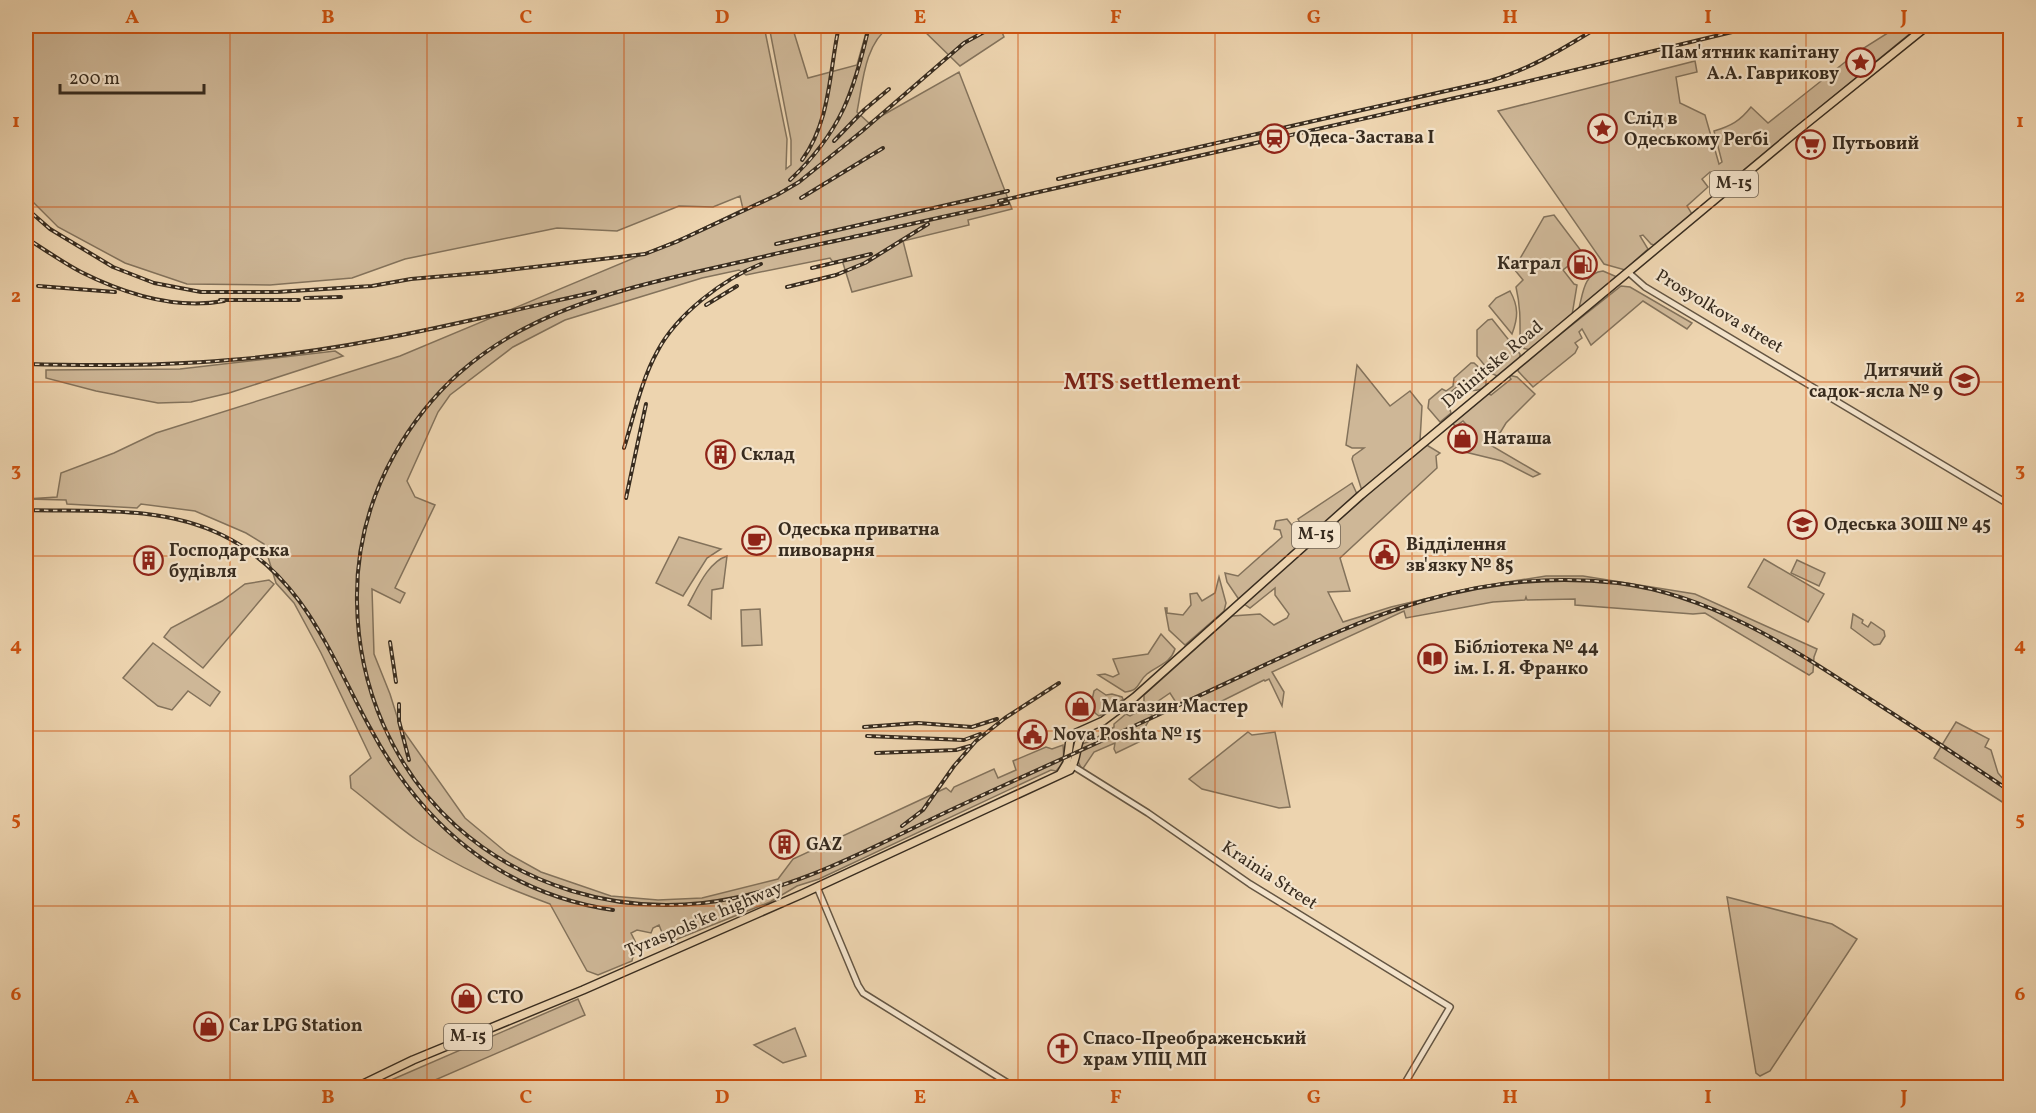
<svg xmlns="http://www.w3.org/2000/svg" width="2036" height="1113" viewBox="0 0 2036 1113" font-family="Vollkorn,serif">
<rect width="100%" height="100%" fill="#edd4af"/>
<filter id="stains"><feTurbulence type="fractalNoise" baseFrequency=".00333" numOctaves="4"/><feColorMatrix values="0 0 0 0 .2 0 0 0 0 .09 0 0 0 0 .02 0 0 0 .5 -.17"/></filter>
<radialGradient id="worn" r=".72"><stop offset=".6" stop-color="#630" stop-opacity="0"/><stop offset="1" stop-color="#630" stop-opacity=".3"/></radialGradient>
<!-- green -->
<g fill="#ceb797" stroke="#83725b" stroke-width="1.5">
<path d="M26,26H764L787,139L786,169L791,165V140L769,26H792L808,78L857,65L867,29L872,26H890C864,45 863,82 857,112L869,123L959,72L1012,209L968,220L969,225L903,241L912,276L852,292L842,260L833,262L830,258L746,275L739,270L702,278L565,320L513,347L450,395L438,412L407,481L415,497L435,505L395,588L405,593L400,603L372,589L374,654L390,694L400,726L465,818L507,853L541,872L611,896L658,900L702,898L778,879L793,859L946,788L951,792L954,787L994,769L998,778L1016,770L1013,761L1046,747L1052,749L1063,745C1064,757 1065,762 1056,771L1051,770L819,879L797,886L770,902L675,940L663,935L659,925L653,928L651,933L637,930L631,933L636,943L632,961L598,975L587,971L550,904C504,887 458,868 417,840C394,824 373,805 351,788L350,776L371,758L321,653L294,603L276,583L264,544L246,533L195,511L141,504L137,508L67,504L66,500L26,499L57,497L61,473L114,453L156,433L400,356L689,235L743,209L740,196L713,207L679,206L617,231L557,228L405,259L352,278L270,285L187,284L125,263L58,227L26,195Z"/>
<polygon points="919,26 1003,26 1000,27 1004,37 960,66"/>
<path d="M1910,27L1913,31L1732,180L1719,183L1710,172L1702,179L1708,187L1687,206L1692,214L1654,245L1651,244L1643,235L1640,236L1648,249L1625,270L1604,264L1498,111L1695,61L1697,72L1676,77L1680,103L1705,115L1719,164L1722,162L1714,131C1731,126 1740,121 1751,107L1768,123L1859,51L1894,29Z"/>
<path d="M1554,215L1582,252L1580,257L1563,270L1574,284L1577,285L1572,315L1531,350L1522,348L1520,345C1520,323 1521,309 1516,287L1523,280L1514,269L1544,217Z"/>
<path d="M1603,271L1617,277L1579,308C1583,293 1584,273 1603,271Z"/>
<polygon points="1621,286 1630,287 1692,323 1687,329 1643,301 1591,345 1582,329 1579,332 1582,338 1575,343 1578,347 1575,353 1533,387 1518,371 1519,367"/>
<path d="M1510,291C1519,307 1518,318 1512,334L1489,306L1496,298Z"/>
<polygon points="1492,319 1520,354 1520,358 1499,377 1491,373 1477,356 1477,330 1488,320"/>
<polygon points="335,351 343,356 229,393 191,402 158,403 96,391 46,378 46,370 180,369"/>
<path d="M1471,363H1474L1484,372L1476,378L1475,387L1486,379V386C1477,393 1467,391 1458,386L1444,398L1448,403L1451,413L1440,422L1428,408L1429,400L1442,389L1446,391L1453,386L1454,378Z"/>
<polygon points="1357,365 1390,406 1410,391 1422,406 1420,441 1362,491 1352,459 1353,456 1364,448 1352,448 1346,445"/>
<polygon points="1508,375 1517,377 1535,394 1506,423 1492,446 1540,474 1533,477 1502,461 1461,451 1459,449 1476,435 1463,421 1456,426 1449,422 1486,392 1491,395 1511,379"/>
<polygon points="1425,444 1440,453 1436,456 1437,468 1340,558 1350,591 1328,592 1343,622 1391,607 1475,587 1546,576 1583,576 1695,594 1817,649 1814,657 1813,672 1809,675 1705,613 1693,614 1575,605 1575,599 1527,600 1526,597 1525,600 1493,602 1406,618 1404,611 1272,672 1284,692 1282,706 1269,679 1265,681 1264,680 1204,710 1196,696 1177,704 1170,693 1148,708 1144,705 1144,695 1232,616 1260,614 1274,625 1287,618 1289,614 1275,595 1275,588 1250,608 1244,604"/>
<polygon points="1352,483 1357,494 1309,539 1298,519"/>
<polygon points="1287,519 1305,542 1240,601 1227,582 1225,573 1238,576 1282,537 1280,530 1274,529 1276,521"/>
<polygon points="679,537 721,549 707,558 683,596 656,583"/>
<path d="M727,556L723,588L712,590L711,619L688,605C697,589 708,562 727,556Z"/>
<polygon points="1764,559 1824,594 1808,622 1748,587"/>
<polygon points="1797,560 1825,573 1819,586 1791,573"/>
<polygon points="1219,577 1226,603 1224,611 1185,645 1169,630 1165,608 1167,608 1167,613 1183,615 1191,605 1190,594 1197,593 1202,601 1215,593"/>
<polygon points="269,580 274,584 203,668 164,637 171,628 222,601 245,584"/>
<polygon points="760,609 762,645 742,646 741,610"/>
<polygon points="1853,614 1863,620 1862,623 1868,627 1871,622 1884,631 1885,636 1880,644 1874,645 1851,628"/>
<path d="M1161,634L1175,649C1170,664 1158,665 1147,674C1137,682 1141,690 1125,692L1098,675L1105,674L1113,677L1119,674L1113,659L1148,654Z"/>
<polygon points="153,643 220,692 210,706 188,691 172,710 158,706 123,678"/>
<polygon points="1097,689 1106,695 1112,694 1122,697 1123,699 1109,712 1099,716 1095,713 1092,700 1094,691"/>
<polygon points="1141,710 1152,715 1144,729 1152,740 1147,738 1116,753 1114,749 1115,743 1094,752 1082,770 1078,761 1082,744 1093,740 1114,727 1114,724 1126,714 1130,716"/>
<polygon points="1956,722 1989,739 1985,747 1991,750 1998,773 2010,787 2010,807 1934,758"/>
<polygon points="1248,732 1252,735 1275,732 1290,807 1279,808 1202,789 1189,779"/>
<polygon points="1727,897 1832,924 1857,939 1770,1071 1760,1076 1756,1073"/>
<polygon points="578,999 585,1015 419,1087 375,1087"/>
<polygon points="795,1028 806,1056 783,1063 754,1045"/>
</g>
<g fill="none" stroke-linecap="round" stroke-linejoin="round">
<defs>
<g id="minor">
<polyline points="1628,272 1645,287 2010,505"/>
<polyline points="1073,766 1148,813 1250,884 1450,1007 1402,1088"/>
<polyline points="817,887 858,985 863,993 1016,1088"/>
</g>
<g id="major">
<polyline points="1061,773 1067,763 1070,739 1074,734 1103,721 1135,697 1361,495 1797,131 1927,26"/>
<path d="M355,1088L413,1060L583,990L802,894L1070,770C1078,759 1075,745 1083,732"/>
</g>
</defs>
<!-- minor casing -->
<use href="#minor" stroke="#655643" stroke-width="8"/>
<!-- major casing -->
<use href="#major" stroke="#382c1f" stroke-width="10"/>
<!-- minor -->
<use href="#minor" stroke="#f3e3cb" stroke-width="5"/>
<!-- major -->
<use href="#major" stroke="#edd4af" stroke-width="7"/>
<defs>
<g id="rail">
<polyline points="834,141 864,110 889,89"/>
<path d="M802,160C831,120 829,72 839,26"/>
<path d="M1058,179L1490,81C1531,69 1564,48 1600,26"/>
<path d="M790,180C841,132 854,92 869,26"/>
<polyline points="801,198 883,148"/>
<polyline points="999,201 1517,84 1757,26"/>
<path d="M1008,203C953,214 899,227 844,239C817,245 790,250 762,257C615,291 475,311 394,455C369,500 356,551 357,602C358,687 393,769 456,826C523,886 614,913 703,903C786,894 863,852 938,816C1022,776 1108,739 1192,699C1336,633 1453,564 1618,583C1712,595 1792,648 1870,699C1917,729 1964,760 2010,791"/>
<polyline points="26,208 50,229 113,267 154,283 201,292 277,292 372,286 411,279 491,272 645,254 676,242 777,195 799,182 861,132 964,43 995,26"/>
<path d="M26,238C44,249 62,262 81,272C125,294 175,310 224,301"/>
<polyline points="776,244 1008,191"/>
<polyline points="812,268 871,254"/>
<polyline points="38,286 115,292"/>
<polyline points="787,287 836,275 865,263 928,224"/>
<polyline points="305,298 341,297"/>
<polyline points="220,300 299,300"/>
<polyline points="706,305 737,286"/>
<path d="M26,364C94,366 162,366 229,360C353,351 474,319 595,292"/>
<path d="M624,448C634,416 641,381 657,352C676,315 723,279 761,264"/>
<polyline points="626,498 646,404"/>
<path d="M26,510C92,512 160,505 222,535C302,574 329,652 369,726C421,824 500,893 613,910"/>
<polyline points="390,642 396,682"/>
<polyline points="399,704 399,721 409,760"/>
<polyline points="864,727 918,723 972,727 997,719"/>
<polyline points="867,736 964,740 980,734"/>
<polyline points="876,753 956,750 970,746"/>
<polyline points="902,826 923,810 954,766 976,741 1005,718 1059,683"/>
</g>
</defs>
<!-- rail casing -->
<use href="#rail" stroke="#382c1f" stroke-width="4"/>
<!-- rail -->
<use href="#rail" stroke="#f3e3cb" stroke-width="1.5" stroke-dasharray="4.5" stroke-linecap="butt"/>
</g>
<!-- grid -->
<path fill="none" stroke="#ce520f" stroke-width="1.5" stroke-opacity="0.55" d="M230,26V1088M427,26V1088M624,26V1088M821,26V1088M1018,26V1088M1215,26V1088M1412,26V1088M1609,26V1088M1806,26V1088M26,207H2010M26,382H2010M26,556H2010M26,731H2010M26,906H2010"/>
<!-- icons -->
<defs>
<symbol id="sight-ring" viewBox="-11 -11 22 22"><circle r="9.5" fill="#f3e3cb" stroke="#8f2418" stroke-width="1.5"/><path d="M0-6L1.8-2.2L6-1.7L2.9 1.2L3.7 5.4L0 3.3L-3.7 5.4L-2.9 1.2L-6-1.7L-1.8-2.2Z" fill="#8f2418"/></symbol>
<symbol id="station-ring" viewBox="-11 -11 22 22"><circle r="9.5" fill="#f3e3cb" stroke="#8f2418" stroke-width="1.5"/><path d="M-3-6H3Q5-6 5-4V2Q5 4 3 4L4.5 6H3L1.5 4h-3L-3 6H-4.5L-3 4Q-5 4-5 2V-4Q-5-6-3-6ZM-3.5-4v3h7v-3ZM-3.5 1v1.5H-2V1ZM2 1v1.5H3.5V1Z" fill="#8f2418"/></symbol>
<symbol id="supermarket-ring" viewBox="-11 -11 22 22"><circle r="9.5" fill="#f3e3cb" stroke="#8f2418" stroke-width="1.5"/><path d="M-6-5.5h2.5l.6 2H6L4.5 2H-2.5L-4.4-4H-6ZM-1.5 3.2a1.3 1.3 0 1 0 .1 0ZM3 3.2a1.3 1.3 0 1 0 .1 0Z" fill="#8f2418"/></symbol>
<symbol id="fuel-ring" viewBox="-11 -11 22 22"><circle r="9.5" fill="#f3e3cb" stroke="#8f2418" stroke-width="1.5"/><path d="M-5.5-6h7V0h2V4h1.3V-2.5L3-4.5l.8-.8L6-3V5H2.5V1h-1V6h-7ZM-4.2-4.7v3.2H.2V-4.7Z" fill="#8f2418"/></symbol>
<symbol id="school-ring" viewBox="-11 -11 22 22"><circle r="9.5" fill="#f3e3cb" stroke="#8f2418" stroke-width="1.5"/><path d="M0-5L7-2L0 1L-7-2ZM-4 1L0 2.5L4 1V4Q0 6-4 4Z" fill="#8f2418"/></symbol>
<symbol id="shop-ring" viewBox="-11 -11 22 22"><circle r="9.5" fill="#f3e3cb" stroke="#8f2418" stroke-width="1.5"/><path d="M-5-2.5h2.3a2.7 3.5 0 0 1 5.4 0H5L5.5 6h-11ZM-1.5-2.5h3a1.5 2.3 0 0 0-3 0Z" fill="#8f2418"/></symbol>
<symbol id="building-ring" viewBox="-11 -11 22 22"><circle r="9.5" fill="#f3e3cb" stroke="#8f2418" stroke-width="1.5"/><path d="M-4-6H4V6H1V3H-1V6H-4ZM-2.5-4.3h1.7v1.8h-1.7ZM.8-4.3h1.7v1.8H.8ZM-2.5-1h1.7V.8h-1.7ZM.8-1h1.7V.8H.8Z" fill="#8f2418"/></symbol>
<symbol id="cafe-ring" viewBox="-11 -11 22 22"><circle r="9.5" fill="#f3e3cb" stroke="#8f2418" stroke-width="1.5"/><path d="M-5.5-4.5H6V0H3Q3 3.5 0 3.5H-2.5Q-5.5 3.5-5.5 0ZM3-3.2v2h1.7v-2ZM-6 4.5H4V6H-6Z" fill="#8f2418"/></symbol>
<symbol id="civic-ring" viewBox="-11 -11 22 22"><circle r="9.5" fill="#f3e3cb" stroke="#8f2418" stroke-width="1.5"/><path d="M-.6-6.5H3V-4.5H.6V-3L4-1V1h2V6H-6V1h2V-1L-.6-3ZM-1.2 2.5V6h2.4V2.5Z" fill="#8f2418"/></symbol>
<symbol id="library-ring" viewBox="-11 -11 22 22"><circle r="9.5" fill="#f3e3cb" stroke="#8f2418" stroke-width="1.5"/><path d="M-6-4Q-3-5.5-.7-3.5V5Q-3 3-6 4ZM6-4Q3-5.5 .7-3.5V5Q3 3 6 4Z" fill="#8f2418"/></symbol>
<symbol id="church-ring" viewBox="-11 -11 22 22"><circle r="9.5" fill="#f3e3cb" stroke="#8f2418" stroke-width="1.5"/><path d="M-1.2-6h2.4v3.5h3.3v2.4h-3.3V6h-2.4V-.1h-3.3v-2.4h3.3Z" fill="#8f2418"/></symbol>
</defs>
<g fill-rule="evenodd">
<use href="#sight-ring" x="1844" y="46" width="33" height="33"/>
<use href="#sight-ring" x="1586" y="112" width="33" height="33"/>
<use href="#station-ring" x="1258" y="122" width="33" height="33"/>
<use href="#supermarket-ring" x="1794" y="128" width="33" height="33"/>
<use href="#fuel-ring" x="1566" y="248" width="33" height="33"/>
<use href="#school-ring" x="1948" y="364" width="33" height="33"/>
<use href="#shop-ring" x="1446" y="422" width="33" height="33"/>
<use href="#building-ring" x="704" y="438" width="33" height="33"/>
<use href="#school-ring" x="1786" y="508" width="33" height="33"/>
<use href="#cafe-ring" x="740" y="524" width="33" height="33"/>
<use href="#civic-ring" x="1368" y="538" width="33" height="33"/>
<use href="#building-ring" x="132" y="544" width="33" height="33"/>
<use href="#library-ring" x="1416" y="642" width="33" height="33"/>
<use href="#shop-ring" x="1064" y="690" width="33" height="33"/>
<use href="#civic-ring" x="1016" y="718" width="33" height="33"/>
<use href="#building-ring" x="768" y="828" width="33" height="33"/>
<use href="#shop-ring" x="450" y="982" width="33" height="33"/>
<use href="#shop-ring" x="192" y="1010" width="33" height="33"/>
<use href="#church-ring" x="1046" y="1032" width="33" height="33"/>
</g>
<g text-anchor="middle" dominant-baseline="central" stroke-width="4.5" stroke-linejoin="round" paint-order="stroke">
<!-- shield labels -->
<g fill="#f3e3cb" stroke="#706353" stroke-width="1.5">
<rect x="1710" y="171" width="48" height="26" rx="4.5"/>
<rect x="1292" y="522" width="48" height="26" rx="4.5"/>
<rect x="444" y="1024" width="48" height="26" rx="4.5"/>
</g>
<g font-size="16" font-weight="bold" fill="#382c1f">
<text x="1734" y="184">М-15</text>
<text x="1316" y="535">М-15</text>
<text x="468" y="1037">М-15</text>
</g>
<!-- poi labels -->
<g font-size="18" font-weight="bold" fill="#382c1f" stroke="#f3e3cb" text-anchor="start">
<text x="1839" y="53" text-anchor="end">Пам'ятник капітану<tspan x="1839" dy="21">А.А. Гаврикову</tspan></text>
<text x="1624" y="119">Слід в<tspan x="1624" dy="21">Одеському Регбі</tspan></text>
<text x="1296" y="138">Одеса-Застава I</text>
<text x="1832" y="144">Путьовий</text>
<text x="1561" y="264" text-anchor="end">Катрал</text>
<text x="1943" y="371" text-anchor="end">Дитячий<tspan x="1943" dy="21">садок-ясла № 9</tspan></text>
<text x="1483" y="439">Наташа</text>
<text x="741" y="455">Склад</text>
<text x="1824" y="525">Одеська ЗОШ № 45</text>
<text x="778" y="530">Одеська приватна<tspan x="778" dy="21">пивоварня</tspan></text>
<text x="1406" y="545">Відділення<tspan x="1406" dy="21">зв'язку № 85</tspan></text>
<text x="169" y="551">Господарська<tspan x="169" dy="21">будівля</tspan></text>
<text x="1454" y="648">Бібліотека № 44<tspan x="1454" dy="21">ім. І. Я. Франко</tspan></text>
<text x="1101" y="707">Магазин Мастер</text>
<text x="1053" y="735">Nova Poshta № 15</text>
<text x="806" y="845">GAZ</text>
<text x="487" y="998">СТО</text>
<text x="229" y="1026">Car LPG Station</text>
<text x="1083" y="1039">Спасо-Преображенський<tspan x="1083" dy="21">храм УПЦ МП</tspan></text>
</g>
<!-- street labels -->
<g font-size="18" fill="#382c1f" stroke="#f3e3cb">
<text transform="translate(1719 312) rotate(31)">Prosyolkova street</text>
<text transform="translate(1493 365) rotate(-40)">Dalinitske Road</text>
<text transform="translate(1269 876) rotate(33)">Krainia Street</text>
<text transform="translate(704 920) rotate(-23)">Tyraspols'ke highway</text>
</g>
<!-- district labels -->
<g font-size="24" font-weight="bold" fill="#7a1f14" stroke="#f3e3cb">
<text x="1152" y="383">MTS settlement</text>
</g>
</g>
<!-- margin -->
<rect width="2036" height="1113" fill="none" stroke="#edd4af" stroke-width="66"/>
<!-- scale -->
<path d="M60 84v9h144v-9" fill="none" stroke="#382c1f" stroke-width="3"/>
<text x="69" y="84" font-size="18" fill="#382c1f" stroke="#f3e3cb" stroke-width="4.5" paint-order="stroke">200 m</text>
<rect x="33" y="33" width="1970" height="1047" fill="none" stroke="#ce520f" stroke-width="2"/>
<g font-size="20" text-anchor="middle" font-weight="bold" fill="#ce520f">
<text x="132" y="23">A</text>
<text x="328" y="23">B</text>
<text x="526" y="23">C</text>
<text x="722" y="23">D</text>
<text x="920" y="23">E</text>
<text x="1116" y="23">F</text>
<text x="1314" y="23">G</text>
<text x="1510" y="23">H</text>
<text x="1708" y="23">I</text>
<text x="1904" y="23">J</text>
<text x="16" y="127">1</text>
<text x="2020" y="127">1</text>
<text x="16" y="302">2</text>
<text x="2020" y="302">2</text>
<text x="16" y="476">3</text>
<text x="2020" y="476">3</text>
<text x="16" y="651">4</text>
<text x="2020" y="651">4</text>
<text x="16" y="825">5</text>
<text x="2020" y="825">5</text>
<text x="16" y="1000">6</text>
<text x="2020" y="1000">6</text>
<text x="132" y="1103">A</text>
<text x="328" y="1103">B</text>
<text x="526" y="1103">C</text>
<text x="722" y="1103">D</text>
<text x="920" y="1103">E</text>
<text x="1116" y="1103">F</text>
<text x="1314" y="1103">G</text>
<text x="1510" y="1103">H</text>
<text x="1708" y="1103">I</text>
<text x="1904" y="1103">J</text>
</g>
<rect width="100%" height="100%" filter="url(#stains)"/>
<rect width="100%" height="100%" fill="url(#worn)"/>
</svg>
